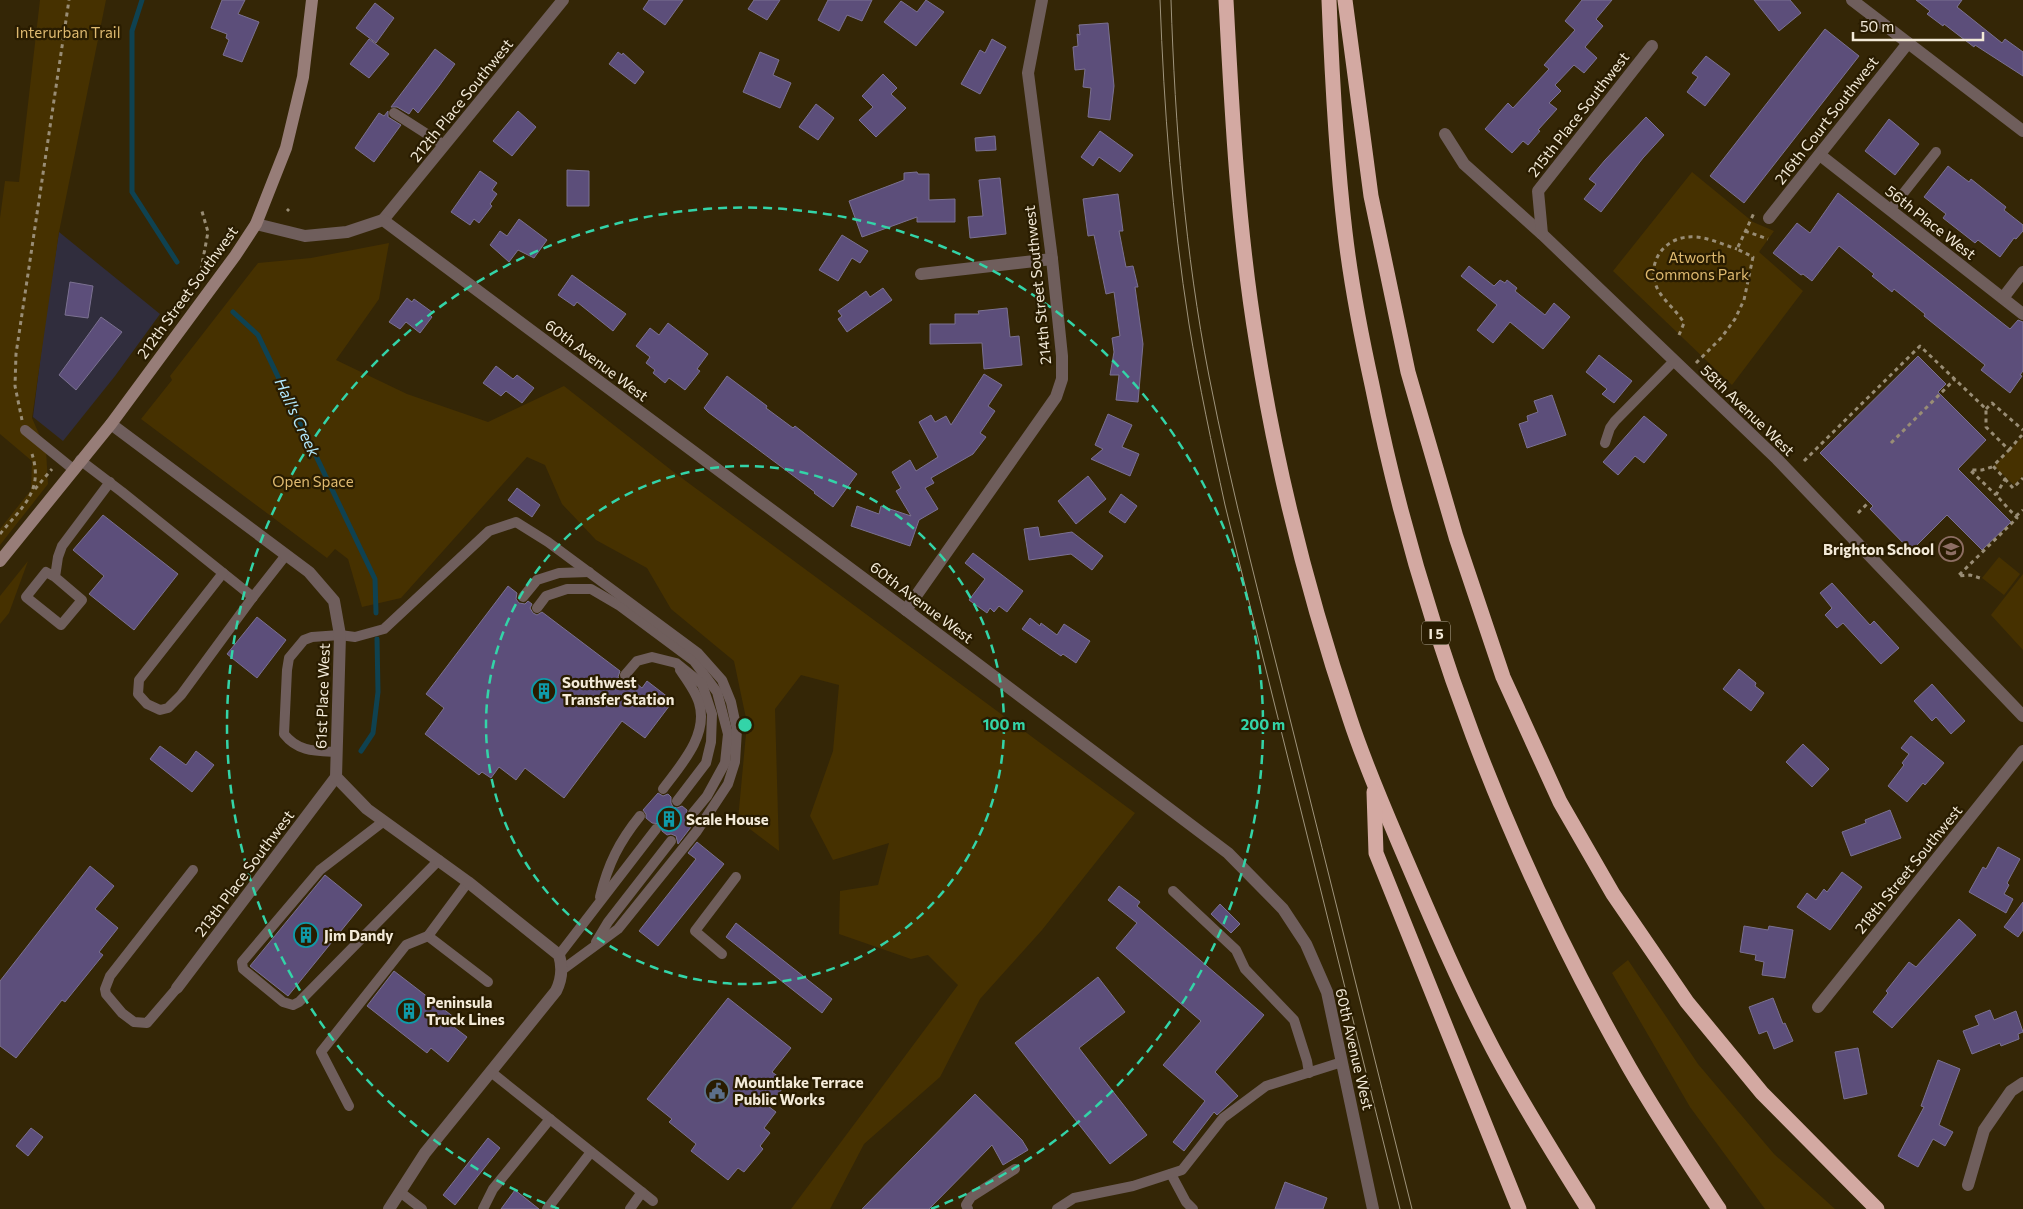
<svg xmlns="http://www.w3.org/2000/svg" width="2023" height="1209" viewBox="0 0 2023 1209" font-family="Commissioner,sans-serif">
<rect width="100%" height="100%" fill="#342606"/>
<!-- commercial -->
<polygon fill="#302d3d" points="59,232 160,314 115,376 63,441 33,417 45,321"/>
<!-- green -->
<g fill="#463100">
<polygon points="40,0 106,0 59,232 32,418 46,450 48,484 0,545 0,529 31,490 32,461 0,434 0,218 5,181 19,182"/>
<polygon points="1692,172 1753,222 1774,231 1759,252 1803,291 1732,385 1613,271"/>
<polygon points="389,243 379,299 336,360 407,394 488,422 564,386 675,473 1135,813 1042,930 980,999 940,1077 864,1144 830,1209 791,1209 958,985 928,955 911,959 839,934 840,891 878,885 889,843 833,860 810,816 833,751 839,685 801,675 775,709 779,851 738,820 747,723 734,661 671,609 647,568 596,540 562,504 545,465 527,457 401,598 362,607 348,559 335,549 327,558 141,419 172,380 170,376 258,263 311,258"/>
<polygon points="2021,438 2023,440 2023,476 2014,485 1994,466"/>
<polygon points="1999,557 2020,574 2004,595 1982,578"/>
<polygon points="28,561 9,613 0,624 0,596"/>
<polygon points="2023,574 2023,650 1991,615"/>
<polygon points="1628,960 1698,1064 1774,1154 1835,1209 1765,1209 1690,1107 1612,973"/>
</g>
<g fill="none" stroke-linecap="round" stroke-linejoin="round">
<!-- stream -->
<g stroke="#0f4251" stroke-width="5">
<polyline points="142,0 132,31 132,192 177,262"/>
<polyline points="233,312 258,335 375,579 376,613"/>
<polyline points="361,751 373,733 378,692 377,639"/>
</g>
</g>
<!-- building -->
<g fill="#5c4e7a" stroke="#7b7191">
<polygon points="222,0 245,0 238,14 259,22 242,62 223,55 229,40 226,38 227,34 211,28"/>
<polygon points="649,0 683,0 665,25 643,9"/>
<polygon points="754,0 780,0 767,20 748,9"/>
<polygon points="828,0 872,0 862,21 847,15 839,31 818,20"/>
<polygon points="926,0 944,12 916,46 884,22 901,1 917,12"/>
<polygon points="1582,0 1612,0 1596,19 1603,26 1585,47 1597,58 1584,73 1574,65 1555,85 1561,91 1549,103 1557,109 1538,130 1540,131 1528,145 1523,141 1512,153 1485,129 1508,103 1513,108 1549,69 1544,65 1575,30 1565,21"/>
<polygon points="1754,0 1790,0 1801,13 1779,31"/>
<polygon points="1916,0 1962,0 1957,7 2002,43 2005,39 2023,52 2023,76 1975,45 1974,47 1944,24 1943,26 1927,14 1930,11"/>
<polygon points="375,3 394,18 376,43 356,28"/>
<polygon points="1108,23 1114,86 1110,120 1088,117 1091,88 1083,87 1085,69 1075,70 1073,47 1078,46 1077,34 1080,35 1079,25"/>
<polygon points="1825,29 1859,56 1744,203 1710,176"/>
<polygon points="369,39 389,54 369,78 350,64"/>
<polygon points="992,39 1006,47 980,94 961,84 980,50 985,53"/>
<polygon points="435,49 455,64 439,86 418,113 413,108 409,114 397,107 391,107"/>
<polygon points="618,52 622,55 623,53 644,72 635,84 609,64"/>
<polygon points="760,52 779,60 773,75 791,83 780,108 743,92"/>
<polygon points="1706,56 1730,74 1705,106 1687,92 1698,77 1692,73"/>
<polygon points="883,74 897,88 891,94 906,108 876,137 859,120 873,107 862,96"/>
<polygon points="816,104 834,118 818,140 799,127"/>
<polygon points="388,111 388,117 401,125 374,162 355,148 379,113 384,116"/>
<polygon points="518,111 536,127 512,156 493,141"/>
<polygon points="1646,117 1664,135 1643,158 1601,212 1584,199 1596,184 1589,179 1605,160"/>
<polygon points="1889,119 1919,144 1895,175 1865,151"/>
<polygon points="1100,131 1133,155 1120,172 1099,157 1093,166 1081,157"/>
<polygon points="995,136 996,150 976,151 975,138"/>
<polygon points="1948,166 1969,182 1971,179 2006,207 2004,210 2023,225 2023,231 2016,239 2014,238 2000,257 1978,240 1975,243 1943,218 1946,214 1924,197"/>
<polygon points="567,170 589,171 589,206 567,206"/>
<polygon points="480,171 497,183 492,190 497,194 490,204 492,206 479,223 474,219 470,225 451,212"/>
<polygon points="917,172 918,174 929,174 929,200 955,199 955,222 917,222 917,217 862,237 849,201 904,180 904,173"/>
<polygon points="1000,178 1006,234 970,238 968,217 983,216 979,180"/>
<polygon points="1838,193 2010,329 2018,320 2023,322 2023,371 2020,375 2022,376 2010,393 1981,370 1985,365 1924,316 1925,314 1894,289 1892,292 1872,276 1874,274 1839,246 1812,281 1803,274 1801,275 1773,253 1797,223 1810,233"/>
<polygon points="1118,194 1123,231 1119,231 1126,267 1133,266 1138,287 1135,287 1143,344 1138,402 1116,400 1119,375 1110,375 1114,352 1112,338 1120,336 1114,292 1106,294 1094,235 1088,236 1083,199"/>
<polygon points="519,219 547,240 534,258 518,250 509,262 490,245 500,231 507,236"/>
<polygon points="842,235 868,251 860,263 852,258 838,281 819,270"/>
<polygon points="1469,266 1494,286 1500,280 1505,283 1507,280 1517,288 1515,291 1545,315 1554,303 1570,317 1543,349 1510,322 1493,343 1477,330 1497,305 1461,276"/>
<polygon points="572,275 626,314 613,331 577,302 574,306 558,295"/>
<polygon points="70,282 93,286 88,318 65,315"/>
<polygon points="883,288 892,300 847,332 838,319 842,316 838,311 866,291 870,297"/>
<polygon points="407,298 412,302 414,299 432,312 430,315 432,317 420,333 406,322 400,329 389,322"/>
<polygon points="1007,308 1010,337 1019,336 1022,365 984,369 982,343 930,344 930,324 955,324 955,314 979,314 978,311"/>
<polygon points="101,317 122,332 76,390 59,375"/>
<polygon points="668,323 708,354 697,369 700,371 685,390 669,378 665,383 653,373 655,370 646,363 650,357 636,346 650,328 659,335"/>
<polygon points="1599,355 1632,381 1614,403 1602,394 1607,389 1586,372"/>
<polygon points="1918,356 1946,384 1938,392 1986,440 1958,469 2011,522 1982,550 1947,515 1911,551 1870,509 1873,506 1820,453"/>
<polygon points="496,366 513,379 517,375 534,388 522,403 506,391 501,396 483,383"/>
<polygon points="984,374 1002,385 988,406 995,411 980,433 986,437 973,454 931,478 934,483 925,488 938,509 919,520 910,546 851,526 857,506 879,514 881,506 911,516 896,491 901,488 892,472 910,460 916,471 938,457 919,422 931,415 935,422 946,416 951,425"/>
<polygon points="727,376 767,406 766,408 793,428 795,426 857,474 833,507 814,493 815,492 708,412 704,408"/>
<polygon points="1552,395 1566,435 1527,448 1519,424 1528,421 1527,416 1538,412 1534,401"/>
<polygon points="1108,414 1132,425 1122,447 1139,454 1130,476 1091,459 1103,449 1095,445"/>
<polygon points="1644,416 1667,435 1644,463 1635,456 1618,475 1603,462"/>
<polygon points="1088,476 1106,499 1076,524 1058,501"/>
<polygon points="517,488 540,505 532,517 508,500"/>
<polygon points="1121,494 1137,506 1125,523 1109,512"/>
<polygon points="103,515 178,574 134,630 89,594 104,576 73,550"/>
<polygon points="1038,527 1040,537 1072,532 1103,556 1092,570 1071,554 1029,560 1024,529"/>
<polygon points="973,553 1023,591 1007,612 999,606 994,612 990,608 987,613 969,600 985,579 965,563"/>
<polygon points="1832,583 1870,625 1874,621 1899,648 1881,664 1843,623 1837,628 1825,615 1832,608 1820,593"/>
<polygon points="508,586 517,593 516,599 519,603 525,604 528,601 532,604 530,608 533,613 537,615 542,612 620,671 618,677 621,680 627,682 631,679 642,688 647,681 673,701 645,738 622,721 564,798 525,768 516,780 499,767 491,778 482,772 479,775 425,734 444,708 426,694"/>
<polygon points="257,617 286,640 257,678 227,654"/>
<polygon points="1030,618 1040,626 1041,623 1057,635 1064,624 1090,641 1076,663 1063,654 1061,656 1022,629"/>
<polygon points="1739,669 1756,683 1755,686 1764,693 1751,711 1723,689"/>
<polygon points="1932,684 1965,721 1951,734 1936,717 1932,721 1914,701"/>
<polygon points="1911,736 1944,763 1925,785 1923,783 1907,802 1888,786 1904,765 1902,763 1909,754 1901,748"/>
<polygon points="1803,744 1829,769 1812,787 1786,762"/>
<polygon points="160,746 186,765 196,751 214,765 192,792 150,759"/>
<polygon points="658,793 663,796 668,794 671,797 671,803 673,807 677,808 682,806 687,810 686,815 690,819 687,824 691,827 678,844 676,836 671,834 667,835 662,831 661,824 652,823 646,818 646,814 643,810"/>
<polygon points="1890,810 1901,838 1851,856 1842,832 1866,823 1865,820"/>
<polygon points="697,842 724,864 658,946 639,931 696,859 688,853"/>
<polygon points="1998,847 2020,859 2007,883 2009,885 2004,894 2013,899 2006,913 1969,892 1983,867 1986,869"/>
<polygon points="90,866 114,886 95,909 118,928 99,952 103,955 65,1002 62,1000 16,1058 0,1046 0,981"/>
<polygon points="1842,872 1862,887 1830,930 1797,907 1807,893 1816,900 1824,889 1827,892"/>
<polygon points="325,875 362,905 288,996 250,966"/>
<polygon points="1119,886 1140,902 1137,906 1264,1015 1215,1072 1238,1096 1217,1115 1214,1112 1184,1151 1173,1142 1205,1101 1163,1065 1201,1021 1116,948 1137,923 1108,900"/>
<polygon points="2023,902 2023,930 2018,937 2004,927"/>
<polygon points="1220,904 1240,924 1231,933 1211,914"/>
<polygon points="1959,919 1976,935 1892,1028 1873,1012 1888,993 1886,991 1909,962 1916,967"/>
<polygon points="736,923 832,999 822,1013 726,937"/>
<polygon points="1744,926 1768,930 1769,926 1793,930 1785,978 1762,975 1764,962 1755,960 1756,955 1740,952"/>
<polygon points="394,971 455,1018 450,1024 467,1037 448,1062 431,1048 427,1053 367,1006"/>
<polygon points="1098,977 1125,1012 1079,1048 1147,1135 1110,1164 1015,1043"/>
<polygon points="728,998 791,1048 772,1072 787,1083 768,1106 776,1112 764,1128 770,1133 760,1146 763,1149 744,1172 738,1168 728,1180 691,1151 696,1144 669,1122 672,1119 647,1099"/>
<polygon points="1773,998 1783,1024 1785,1023 1793,1041 1774,1049 1767,1031 1759,1034 1749,1007"/>
<polygon points="1990,1010 1994,1020 2016,1011 2023,1032 2018,1034 2019,1039 2001,1046 2000,1043 1972,1054 1963,1031 1979,1025 1975,1016"/>
<polygon points="1858,1048 1867,1094 1844,1099 1835,1052"/>
<polygon points="1938,1060 1960,1069 1939,1125 1953,1132 1945,1146 1933,1139 1918,1167 1898,1156 1924,1107 1921,1106"/>
<polygon points="975,1094 1022,1140 1028,1150 1003,1165 992,1145 929,1209 862,1209"/>
<polygon points="31,1128 43,1137 28,1156 16,1146"/>
<polygon points="488,1138 500,1148 455,1205 443,1195"/>
<polygon points="1285,1182 1327,1198 1323,1209 1275,1209"/>
<polygon points="515,1190 539,1209 501,1209"/>
</g>
<g fill="none" stroke-linecap="round" stroke-linejoin="round">
<!-- path -->
<g stroke="#998d75" stroke-width="3" stroke-dasharray="4 4" stroke-linecap="butt">
<polyline points="287,211 289,209"/>
<polyline points="1745,231 1768,239"/>
<polyline points="201,270 208,232 201,208"/>
<path d="M1679,335L1684,323C1677,311 1665,302 1658,290C1644,262 1666,234 1696,237C1710,238 1724,245 1737,249"/>
<polyline points="1696,363 1721,338 1735,319 1744,300 1753,257 1737,249 1754,213"/>
<polyline points="1986,409 1992,403 2023,430"/>
<polyline points="22,420 15,386 16,354 69,0"/>
<polyline points="1891,443 1955,379"/>
<polyline points="2009,450 2021,436 2023,438"/>
<polyline points="1804,461 1920,346 1986,409 1986,427 2009,450 1993,466 2005,479 1996,495 2017,518 1958,576 1970,575 1980,578"/>
<polyline points="1992,467 1982,470 1970,470 1996,495"/>
<polyline points="2005,479 2013,488 2023,478"/>
<polyline points="35,489 52,469"/>
<polyline points="1858,513 1869,502"/>
<polyline points="2016,516 2023,510"/>
<path d="M0,534C22,507 44,491 32,454"/>
</g>
<!-- service -->
<g stroke="#6f5e5c" stroke-width="10">
<polyline points="394,113 444,145"/>
<polyline points="1890,210 1936,152"/>
<polyline points="25,430 73,469"/>
<polyline points="1605,443 1610,428 1615,421 1674,361"/>
<polyline points="80,460 122,492 253,597 286,555"/>
<polyline points="223,573 139,680 138,694 147,704 160,710 168,708 181,695 253,597"/>
<polyline points="55,577 46,572 26,597 61,625 82,600 55,577 58,557 62,546 110,482"/>
<polyline points="523,597 537,580 559,573 589,572"/>
<polyline points="537,608 546,596 567,589 591,589 620,606 694,661 717,692 728,734 725,763 707,796 693,813"/>
<polyline points="625,675 637,661 652,657 676,663 702,684 712,714 711,742 706,763 677,801"/>
<path d="M337,752C316,751 298,752 284,734L287,670L289,658L304,640L312,637L340,635L355,637L384,629L489,531L516,522L548,542L698,653L722,680L731,702L737,730L735,762L728,784L697,831L618,929L562,970"/>
<path d="M663,789C680,766 709,735 699,703C696,692 687,680 680,670"/>
<polyline points="384,821 320,870 242,962 243,969 283,1002 293,1005 299,1002 439,860"/>
<polyline points="468,882 428,936 488,982"/>
<polyline points="1173,891 1236,950 1245,969 1294,1020 1307,1061 1309,1073"/>
<path d="M600,897C608,864 619,842 640,816"/>
<polyline points="596,942 608,922 671,841"/>
<polyline points="722,954 695,931 736,877"/>
<polyline points="559,955 656,829"/>
<polyline points="177,988 147,1023 134,1022 122,1013 106,994 105,989 110,976 193,870"/>
<polyline points="491,1072 653,1201"/>
<polyline points="349,1106 321,1052 406,945 428,936"/>
<polyline points="1171,1174 1186,1202 1193,1209"/>
<polyline points="400,1192 422,1209"/>
<polyline points="483,1209 493,1189 550,1119"/>
<polyline points="547,1209 591,1152"/>
<polyline points="630,1209 642,1192"/>
<polyline points="968,1209 966,1205 971,1197 1015,1169"/>
<polyline points="1057,1209 1074,1198 1133,1186 1182,1170 1223,1118 1266,1086 1342,1062"/>
</g>
<!-- minor -->
<g stroke="#6f5e5c" stroke-width="12">
<polyline points="1852,0 2023,131"/>
<polyline points="1445,134 1464,164 1542,234 1777,459 2023,716"/>
<polyline points="1820,155 2023,314"/>
<polyline points="1769,218 1908,43"/>
<polyline points="383,220 563,0"/>
<polyline points="256,224 305,236 347,232 383,220 906,610 1056,397 1062,379 1062,356 1052,259 1028,73 1042,0"/>
<polyline points="1542,234 1538,191 1652,46"/>
<polyline points="921,274 1052,259"/>
<polyline points="2003,298 2023,272"/>
<polyline points="177,988 336,777"/>
<polyline points="1818,1007 2023,751"/>
<polyline points="1968,1185 1984,1130 2011,1091 2023,1083"/>
</g>
<!-- tertiary -->
<g stroke="#6f5e5c" stroke-width="12">
<path d="M111,424L309,572L334,601L340,635L336,777L367,809L468,882L559,955C563,968 562,979 556,991L425,1153L389,1209"/>
<polyline points="906,610 1228,853 1283,909 1306,944 1327,992 1373,1209"/>
</g>
<!-- secondary -->
<polyline stroke="#977d78" stroke-width="12" points="0,561 111,424 235,256 256,224 286,148 303,77 312,0"/>
<!-- motorway -->
<g stroke="#d3a9a2" stroke-width="15">
<path d="M1226,0C1232,115 1238,231 1257,345C1277,472 1309,597 1350,719C1366,768 1387,815 1407,862C1434,925 1461,988 1493,1049C1522,1104 1555,1156 1588,1209"/>
<path d="M1329,0C1332,77 1336,156 1345,232C1351,284 1361,335 1372,385C1420,624 1508,855 1629,1067C1657,1116 1688,1162 1719,1209"/>
<polyline points="1345,0 1371,196 1408,372 1456,537 1503,677 1560,802 1613,894 1687,1002 1762,1093 1877,1209"/>
<polyline points="1374,792 1376,853 1519,1209"/>
</g>
<!-- tram -->
<g stroke="#9f947c" stroke-width="1">
<path d="M1160,0C1164,109 1172,216 1189,324C1199,385 1212,445 1225,505L1400,1209"/>
<path d="M1171,0C1175,126 1185,253 1209,376C1232,494 1263,610 1292,727C1332,888 1372,1048 1412,1209"/>
</g>
</g>
<!-- distance rings -->
<g fill="none" stroke="#33d4a8" stroke-width="2.5" stroke-dasharray="9 6">
<circle cx="745" cy="725" r="259"/>
<path d="M559 1209A518 518 0 1 1 931 1209"/>
</g>
<!-- icons -->
<defs>
<symbol id="school-ring" viewBox="-11 -11 22 22"><circle r="9.5" fill="#291c00" stroke="#8d6e63" stroke-width="1.5"/><path d="M0-5L7-2L0 1L-7-2ZM-4 1L0 2.5L4 1V4Q0 6-4 4Z" fill="#8d6e63"/></symbol>
<symbol id="building-ring" viewBox="-11 -11 22 22"><circle r="9.5" fill="#291c00" stroke="#0f9aa8" stroke-width="1.5"/><path d="M-4-6H4V6H1V3H-1V6H-4ZM-2.5-4.3h1.7v1.8h-1.7ZM.8-4.3h1.7v1.8H.8ZM-2.5-1h1.7V.8h-1.7ZM.8-1h1.7V.8H.8Z" fill="#0f9aa8"/></symbol>
<symbol id="civic-ring" viewBox="-11 -11 22 22"><circle r="9.5" fill="#291c00" stroke="#5c6f8a" stroke-width="1.5"/><path d="M-.6-6.5H3V-4.5H.6V-3L4-1V1h2V6H-6V1h2V-1L-.6-3ZM-1.2 2.5V6h2.4V2.5Z" fill="#5c6f8a"/></symbol>
</defs>
<g fill-rule="evenodd">
<use href="#school-ring" x="1937" y="535" width="28" height="28"/>
<use href="#building-ring" x="530" y="677" width="28" height="28"/>
<use href="#building-ring" x="655" y="805" width="28" height="28"/>
<use href="#building-ring" x="292" y="921" width="28" height="28"/>
<use href="#building-ring" x="395" y="997" width="28" height="28"/>
<use href="#civic-ring" x="703" y="1077" width="28" height="28"/>
</g>
<g text-anchor="middle" dominant-baseline="central" stroke-width="4.5" stroke-linejoin="round" paint-order="stroke">
<!-- shield labels -->
<rect fill="#291c00" stroke="#b6ac97" stroke-width="1" x="1422" y="621.5" width="28" height="23" rx="4"/>
<g font-size="14" font-weight="bold" fill="#f3ead8">
<text x="1436" y="633">I 5</text>
</g>
<!-- park labels -->
<g font-size="15" fill="#dfba70" stroke="#291c00">
<text x="68" y="32">Interurban Trail</text>
<text x="1697" y="257">Atworth<tspan x="1697" dy="17">Commons Park</tspan></text>
<text x="313" y="481">Open Space</text>
</g>
<!-- street labels -->
<g font-size="15" fill="#f3ead8" stroke="#291c00">
<text transform="translate(461 100) rotate(-51)">212th Place Southwest</text>
<text transform="translate(1578 114) rotate(-52)">215th Place Southwest</text>
<text transform="translate(1826 120) rotate(-52)">216th Court Southwest</text>
<text transform="translate(1931 222) rotate(38)">56th Place West</text>
<text transform="translate(1037 285) rotate(-96)">214th Street Southwest</text>
<text transform="translate(187 292) rotate(-54)">212th Street Southwest</text>
<text transform="translate(597 360) rotate(37)">60th Avenue West</text>
<text transform="translate(1748 410) rotate(44)">58th Avenue West</text>
<text transform="translate(922 602) rotate(37)">60th Avenue West</text>
<text transform="translate(322 696) rotate(-88)">61st Place West</text>
<text transform="translate(1908 869) rotate(-51)">218th Street Southwest</text>
<text transform="translate(244 873) rotate(-53)">213th Place Southwest</text>
<text transform="translate(1355 1049) rotate(77)">60th Avenue West</text>
</g>
<!-- poi labels -->
<g font-size="15" font-weight="bold" fill="#f3ead8" stroke="#291c00" text-anchor="start">
<text x="1934" y="549" text-anchor="end">Brighton School</text>
<text x="562" y="682">Southwest<tspan x="562" dy="17">Transfer Station</tspan></text>
<text x="686" y="819">Scale House</text>
<text x="324" y="935">Jim Dandy</text>
<text x="426" y="1002">Peninsula<tspan x="426" dy="17">Truck Lines</tspan></text>
<text x="734" y="1082">Mountlake Terrace<tspan x="734" dy="17">Public Works</tspan></text>
</g>
<!-- water labels -->
<g font-size="16" font-style="italic" fill="#b1e7fb" stroke="#291c00">
<text transform="translate(298 417) rotate(65)">Hall's Creek</text>
</g>
</g>
<circle cx="745" cy="725" r="8" fill="#33d4a8" stroke="#291c00" stroke-width="2.5"/>
<g font-size="15" text-anchor="middle" font-weight="bold" fill="#33d4a8" stroke="#291c00" stroke-width="4.5" stroke-linejoin="round" paint-order="stroke">
<text x="1004" y="730">100 m</text>
<text x="1263" y="730">200 m</text>
</g>
<!-- scale -->
<path d="M1853 32v8h130v-8" fill="none" stroke="#f3ead8" stroke-width="2.5"/>
<text x="1860" y="32" font-size="15" fill="#f3ead8" stroke="#291c00" stroke-width="4" paint-order="stroke">50 m</text>
</svg>
